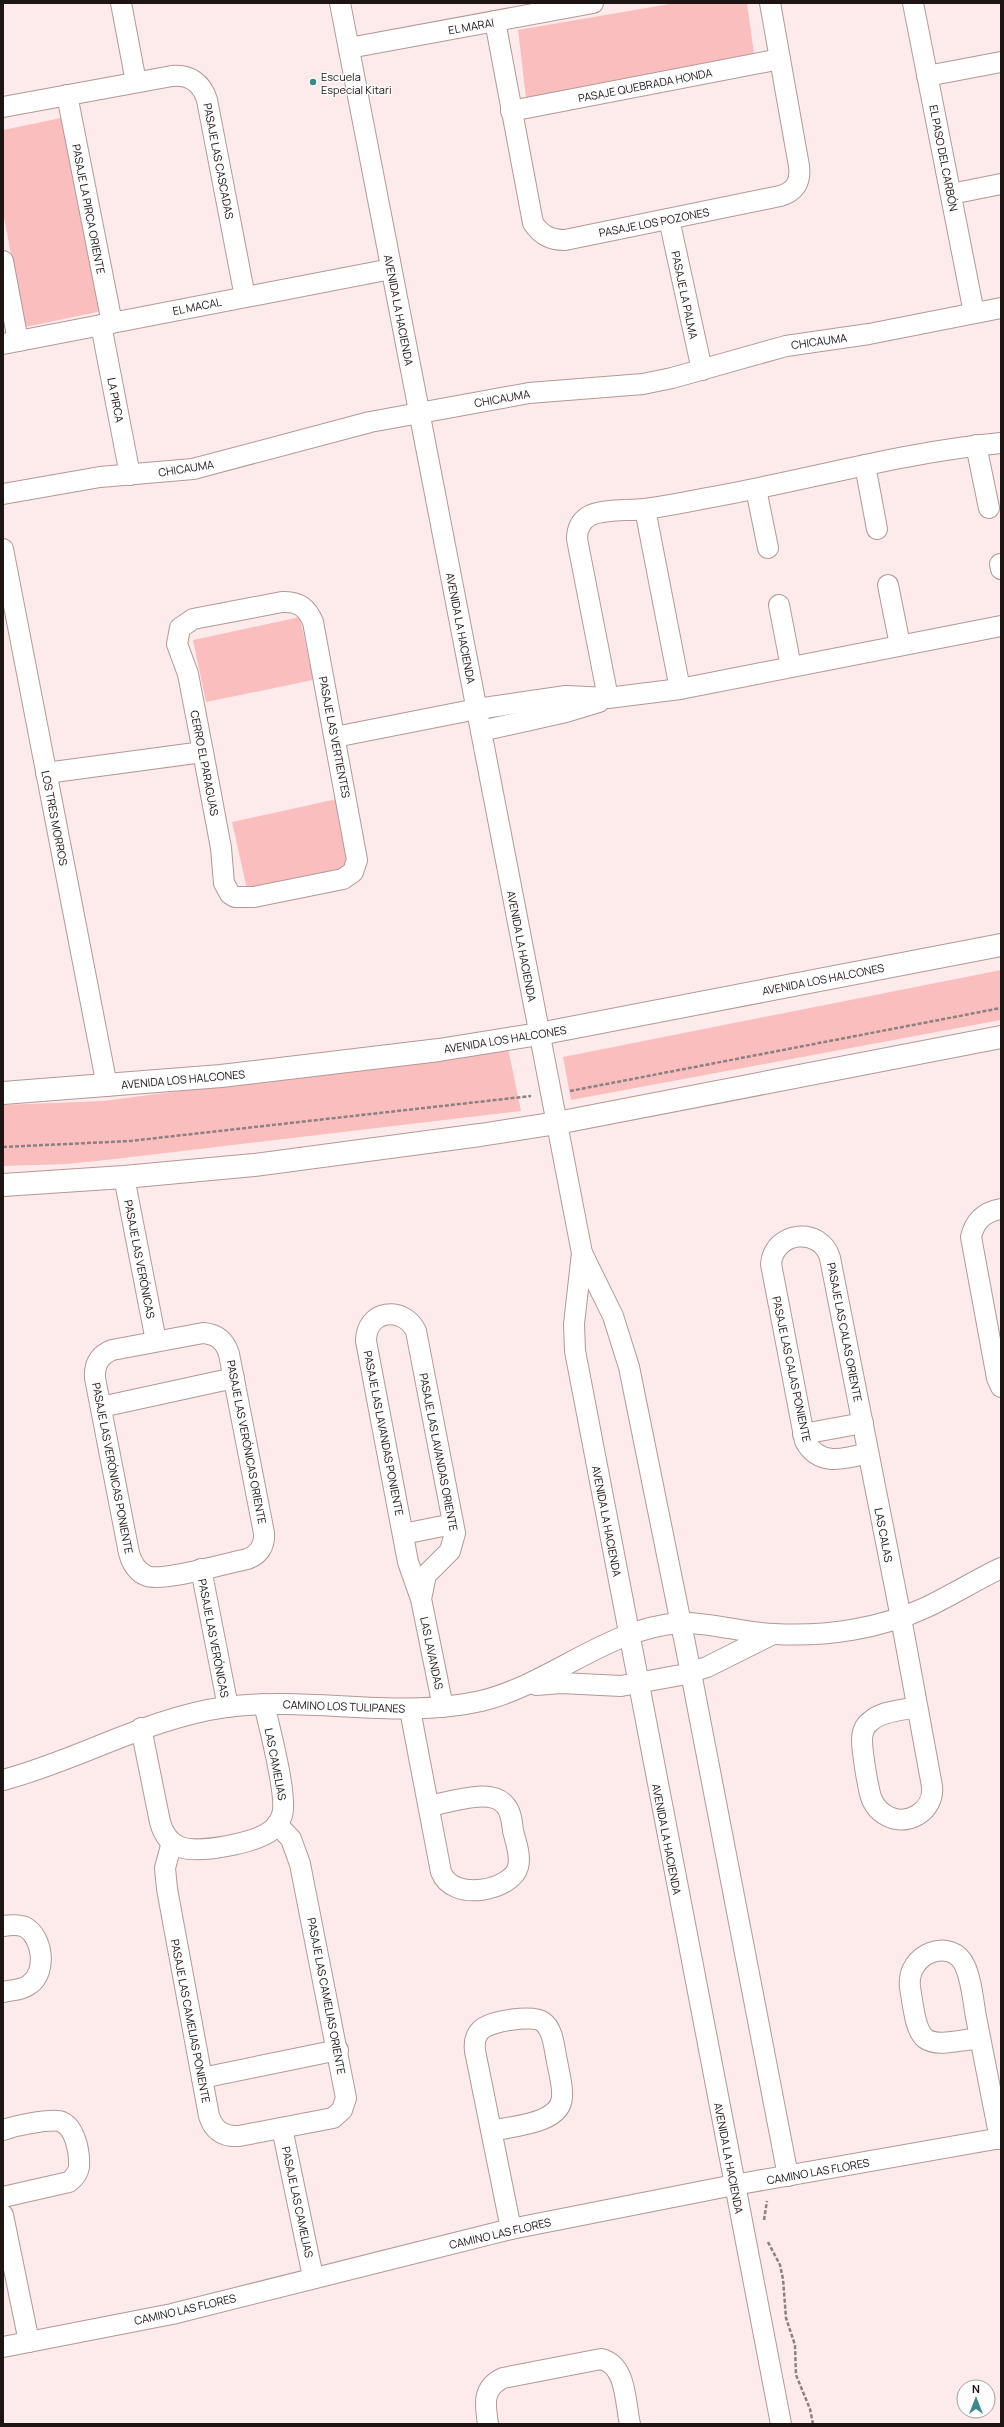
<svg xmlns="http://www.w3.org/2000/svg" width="1004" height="2427" viewBox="0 0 1004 2427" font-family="Manrope,sans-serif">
<rect width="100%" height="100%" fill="#fdebeb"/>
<!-- green -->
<g fill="#fabebf">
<polygon points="675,3 747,3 754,54 526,98 518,30"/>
<polygon points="61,118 102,311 25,327 3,212 3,130"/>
<polygon points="300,617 313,680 206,702 193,640"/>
<polygon points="337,799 352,866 247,889 232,822"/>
<polygon points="1001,970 1001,1020 571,1100 563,1057"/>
<polygon points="508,1048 521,1111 115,1159 67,1164 3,1166 3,1105 103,1101"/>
</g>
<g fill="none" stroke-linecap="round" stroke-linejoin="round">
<defs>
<g id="minor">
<polyline points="121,3 136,82"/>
<polyline points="340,3 582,1253 613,1316 629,1367 691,1673 788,2176"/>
<polyline points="913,3 974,313"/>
<path d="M495,21L533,223C541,235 550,240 565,240L780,196C795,192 801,182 799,166L770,3"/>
<polyline points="349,48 593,3"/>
<polyline points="927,76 1001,62"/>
<polyline points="67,95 112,323"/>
<path d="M3,107L172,76C189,74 202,83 207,100L245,297"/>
<polyline points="511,111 780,59"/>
<polyline points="951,194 1001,184"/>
<polyline points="669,219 702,370"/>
<polyline points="3,261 18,341"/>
<polyline points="101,325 130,475"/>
<polyline points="3,344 391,269"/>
<polyline points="976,445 989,508"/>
<polyline points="865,465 877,529"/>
<polyline points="756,489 768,548"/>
<polyline points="3,494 100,477 193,469 370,422 529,393 643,384 672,378 786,346 869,334 1001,308"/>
<polyline points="645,509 680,689"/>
<polyline points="3,549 107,1086"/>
<polyline points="1000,564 1001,569"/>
<polyline points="888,585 900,645"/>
<path d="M282,602C298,601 307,607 313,622L357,860L353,872L343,879L254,897H235L230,894L224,883L221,848L203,752L188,674L177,644L180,628L193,619Z"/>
<polyline points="779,605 791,667"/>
<path d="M608,698L577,539C577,529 581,520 591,515C606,509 628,511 645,509C666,506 687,502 707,498C805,481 902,452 1001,443"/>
<polyline points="481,731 566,712 599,702"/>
<polyline points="335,737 477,709 566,696 608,698 680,689 1001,626"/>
<polyline points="46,773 203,752"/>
<polyline points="124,1177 156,1341"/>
<path d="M1001,1209C984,1212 975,1220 971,1237L997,1378L1001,1387"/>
<polyline points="582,1253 574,1324 575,1351 781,2424"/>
<path d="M203,1333C217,1334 225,1341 229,1354L264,1533C265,1546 259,1555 247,1559C227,1563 163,1582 147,1576C137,1572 132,1564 129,1553L95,1378C94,1364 100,1355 112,1350Z"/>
<polyline points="101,1407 234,1378"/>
<polyline points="803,1434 863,1423"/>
<path d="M868,1453C845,1459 819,1467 805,1441L771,1264C774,1231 821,1226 830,1258L901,1618C911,1674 922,1730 932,1786C935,1811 906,1829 884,1814C879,1811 875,1806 872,1800C868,1790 862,1751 862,1740C862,1732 865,1725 871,1721C881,1711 904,1710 917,1707"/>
<polyline points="403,1534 453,1524"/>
<polyline points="201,1569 228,1707"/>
<path d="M421,1599L426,1575L450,1551L455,1533L416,1331C403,1305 366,1310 366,1341L408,1562L421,1599L443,1707"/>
<polyline points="536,1685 561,1683 621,1686 681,1675 707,1667 773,1634"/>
<path d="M410,1709L414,1731L441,1872C453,1903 512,1890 518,1867C521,1856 516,1842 513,1831C512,1822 511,1811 505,1805C491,1787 448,1803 429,1806"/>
<path d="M141,1728L160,1822C163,1833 169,1843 180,1847C199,1854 256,1843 272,1830C276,1827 280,1821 282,1815C288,1797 269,1726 264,1704"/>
<path d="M3,1780C79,1760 147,1718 226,1707C312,1696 397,1720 481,1701C551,1684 607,1628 680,1623C711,1622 743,1633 774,1634C825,1637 880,1629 927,1607C952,1595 976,1580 1001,1568"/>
<path d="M172,1842L165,1868L167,1889L209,2116C214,2131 224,2137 239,2136L333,2118L342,2110L346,2098L300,1864L291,1839L277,1824"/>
<path d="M3,1926C10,1925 18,1924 25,1927C43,1937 47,1972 30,1984C23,1990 12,1990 3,1992"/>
<path d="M980,2038C921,2047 919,2049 910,1987C906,1953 952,1936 965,1966C972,1981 973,2001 976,2017C984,2057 992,2098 1000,2139"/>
<polyline points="202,2078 338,2050"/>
<polyline points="282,2128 313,2277"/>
<path d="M3,2130C14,2126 47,2119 59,2121C75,2125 80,2152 79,2167C78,2173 74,2178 69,2182L3,2197"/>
<path d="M491,2131C512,2126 561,2124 562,2097C563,2086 559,2073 557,2061C554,2049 554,2030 543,2022C533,2014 492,2021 482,2029C475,2035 474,2043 475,2051C487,2111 499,2170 511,2229"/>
<polyline points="3,2215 29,2342"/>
<polyline points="3,2347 172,2314 511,2229 734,2185 1001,2138"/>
<path d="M488,2424C485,2404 482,2388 503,2378L601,2359C627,2365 625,2403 630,2424"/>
</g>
<g id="tertiary">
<polyline points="3,1093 221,1076 439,1050 539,1034 1001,945"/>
<polyline points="3,1185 124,1177 254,1165 480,1135 557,1123 1001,1037"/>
</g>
</defs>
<!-- minor casing -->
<use href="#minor" stroke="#b39898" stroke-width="22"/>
<!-- tertiary casing -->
<use href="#tertiary" stroke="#b39898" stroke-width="24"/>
<!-- path -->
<g stroke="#8d8080" stroke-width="2.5" stroke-dasharray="4 2" stroke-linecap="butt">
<polyline points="570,1091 1001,1008"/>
<polyline points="3,1147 130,1141 531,1096"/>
<polyline points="764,2220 767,2201"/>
<polyline points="768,2242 780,2265 783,2279 786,2318 795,2345 796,2375 810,2409 813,2424"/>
</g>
<!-- minor -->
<use href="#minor" stroke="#fff" stroke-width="20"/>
<!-- tertiary -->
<use href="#tertiary" stroke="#fff" stroke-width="22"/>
</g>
<!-- markers -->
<circle fill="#3f8789" stroke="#fdfdfd" stroke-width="1.5" cx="313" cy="82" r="4"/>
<g text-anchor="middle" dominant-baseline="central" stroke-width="3" stroke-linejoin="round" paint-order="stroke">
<!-- street labels -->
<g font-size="11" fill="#1d1414" stroke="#fdfdfd">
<text transform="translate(471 26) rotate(-10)">EL MARAI</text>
<text transform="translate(645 85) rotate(-11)">PASAJE QUEBRADA HONDA</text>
<text transform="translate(944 158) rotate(79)">EL PASO DEL CARBÓN</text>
<text transform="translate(219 161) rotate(79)">PASAJE LAS CASCADAS</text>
<text transform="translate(89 209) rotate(79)">PASAJE LA PIRCA ORIENTE</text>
<text transform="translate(654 222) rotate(-11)">PASAJE LOS POZONES</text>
<text transform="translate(685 295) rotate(78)">PASAJE LA PALMA</text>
<text transform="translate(197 306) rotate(-11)">EL MACAL</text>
<text transform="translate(399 310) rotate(79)">AVENIDA LA HACIENDA</text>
<text transform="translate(819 341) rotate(-8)">CHICAUMA</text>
<text transform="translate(502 398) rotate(-10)">CHICAUMA</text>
<text transform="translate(116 400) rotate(79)">LA PIRCA</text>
<text transform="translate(186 468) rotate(-9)">CHICAUMA</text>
<text transform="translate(461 628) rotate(79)">AVENIDA LA HACIENDA</text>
<text transform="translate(335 737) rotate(79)">PASAJE LAS VERTIENTES</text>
<text transform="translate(205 763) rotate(79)">CERRO EL PARAGUAS</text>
<text transform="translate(55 818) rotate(79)">LOS TRES MORROS</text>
<text transform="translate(522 946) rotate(79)">AVENIDA LA HACIENDA</text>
<text transform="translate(823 979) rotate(-11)">AVENIDA LOS HALCONES</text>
<text transform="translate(505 1039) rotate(-9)">AVENIDA LOS HALCONES</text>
<text transform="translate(183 1079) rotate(-5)">AVENIDA LOS HALCONES</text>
<text transform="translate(140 1259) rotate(79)">PASAJE LAS VERÓNICAS</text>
<text transform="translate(845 1332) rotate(79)">PASAJE LAS CALAS ORIENTE</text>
<text transform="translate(792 1369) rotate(78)">PASAJE LAS CALAS PONIENTE</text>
<text transform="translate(384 1433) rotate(79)">PASAJE LAS LAVANDAS PONIENTE</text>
<text transform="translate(247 1442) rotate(79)">PASAJE LAS VERÓNICAS ORIENTE</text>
<text transform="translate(439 1452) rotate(79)">PASAJE LAS LAVANDAS ORIENTE</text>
<text transform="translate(113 1468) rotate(79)">PASAJE LAS VERÓNICAS PONIENTE</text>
<text transform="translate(607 1521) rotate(79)">AVENIDA LA HACIENDA</text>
<text transform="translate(884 1535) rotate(79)">LAS CALAS</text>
<text transform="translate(214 1638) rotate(79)">PASAJE LAS VERÓNICAS</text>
<text transform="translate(432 1653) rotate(78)">LAS LAVANDAS</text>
<text transform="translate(344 1706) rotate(2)">CAMINO LOS TULIPANES</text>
<text transform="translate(276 1764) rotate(79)">LAS CAMELIAS</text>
<text transform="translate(667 1839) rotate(79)">AVENIDA LA HACIENDA</text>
<text transform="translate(327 1996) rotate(79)">PASAJE LAS CAMELIAS ORIENTE</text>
<text transform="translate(191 2021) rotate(79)">PASAJE LAS CAMELIAS PONIENTE</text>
<text transform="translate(729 2158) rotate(79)">AVENIDA LA HACIENDA</text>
<text transform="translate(818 2171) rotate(-10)">CAMINO LAS FLORES</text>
<text transform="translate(298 2202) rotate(78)">PASAJE LAS CAMELIAS</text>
<text transform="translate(500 2233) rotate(-13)">CAMINO LAS FLORES</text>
<text transform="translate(185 2309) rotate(-13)">CAMINO LAS FLORES</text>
</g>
<!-- poi labels -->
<g font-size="11" fill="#1d1414" stroke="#fdfdfd" text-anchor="start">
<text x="321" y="76">Escuela<tspan x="321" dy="13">Especial Kitari</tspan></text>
</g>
</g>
<!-- border -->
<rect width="1004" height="2427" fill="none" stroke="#1d1414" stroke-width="8"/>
<!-- north arrow -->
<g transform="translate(976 2399)"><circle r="19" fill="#fdfdfd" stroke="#a3a0a0"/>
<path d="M0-3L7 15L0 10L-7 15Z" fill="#3f8789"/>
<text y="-6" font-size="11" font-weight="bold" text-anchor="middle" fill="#1d1414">N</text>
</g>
</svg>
